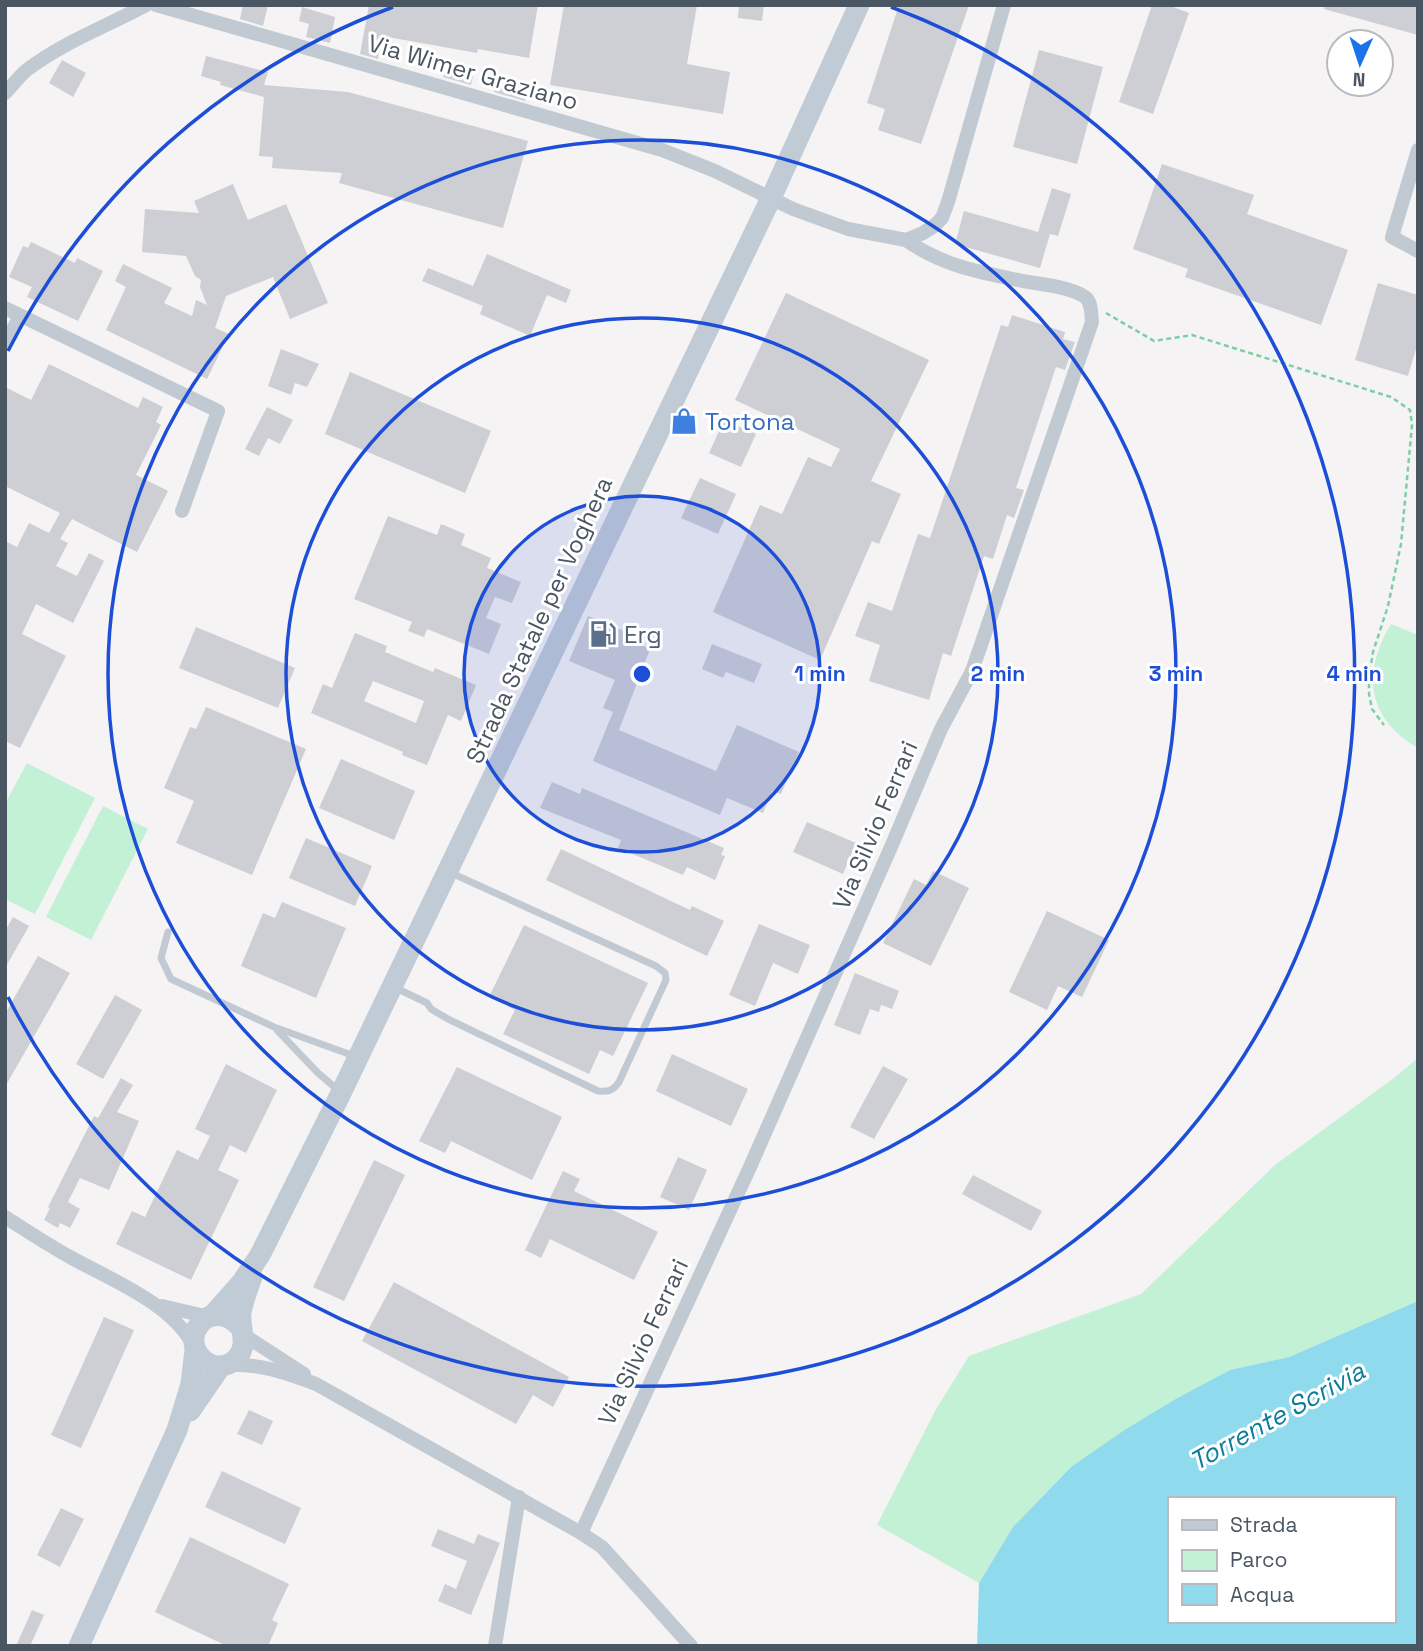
<svg xmlns="http://www.w3.org/2000/svg" width="1423" height="1651" viewBox="0 0 1423 1651" font-family="'Space Grotesk',sans-serif">
<rect width="100%" height="100%" fill="#f5f3f3"/>
<!-- green -->
<g fill="#c3f1d5">
<path d="M1391,624L1418,635V748C1366,718 1362,672 1391,624Z"/>
<polygon points="27,763 95,798 35,914 5,899 5,804"/>
<polygon points="103,806 148,829 91,940 46,917"/>
<polygon points="1418,1058 1418,1301 1289,1357 1230,1370 1071,1467 1013,1527 979,1583 877,1525 935,1411 969,1356 1141,1294 1275,1165 1394,1078"/>
</g>
<!-- water -->
<path fill="#90daee" fill-rule="evenodd" d="M1418,1301V1641L1415,1646H977L979,1583L1013,1527L1071,1467L1123,1431L1174,1400L1230,1370L1289,1357ZM1169,1499H1393V1621H1169Z"/>
<!-- building -->
<g fill="#cdcfd5" fill-rule="evenodd">
<polygon points="243,5 268,5 263,26 240,19"/>
<polygon points="369,5 538,5 529,58 478,49 477,53 382,36 378,59 360,54"/>
<polygon points="564,5 697,5 687,64 730,72 723,114 550,85"/>
<polygon points="739,5 764,5 762,21 738,18"/>
<polygon points="899,5 969,5 921,144 878,130 885,109 867,103"/>
<polygon points="1152,5 1168,5 1189,13 1153,114 1119,102"/>
<polygon points="1325,5 1418,5 1418,35 1324,9"/>
<polygon points="302,7 335,17 330,43 306,37 309,24 299,21"/>
<polygon points="1039,50 1103,67 1077,164 1013,147"/>
<polygon points="206,56 268,72 264,85 348,92 528,141 503,228 339,183 342,173 272,168 273,157 259,156 264,97 220,85 221,82 201,76"/>
<polygon points="62,60 86,73 73,97 49,83"/>
<polygon points="445,69 473,76 471,85 443,77"/>
<polygon points="497,81 528,89 525,101 494,92"/>
<polygon points="1162,164 1254,195 1247,214 1348,250 1321,325 1185,277 1188,269 1133,249"/>
<polygon points="233,184 248,220 286,204 328,303 290,319 273,277 226,296 215,328 229,334 207,379 106,330 126,287 115,281 123,264 172,288 164,303 192,316 196,300 207,305 200,287 201,280 195,276 186,256 142,252 145,209 199,213 194,201"/>
<polygon points="1052,188 1071,194 1058,236 1050,234 1040,268 955,244 964,211 1038,232"/>
<polygon points="31,242 75,263 77,258 103,271 78,321 27,297 32,287 9,277 23,246 28,248"/>
<polygon points="487,254 571,290 566,303 547,295 530,336 480,314 483,306 422,281 428,268 473,286"/>
<polygon points="1378,283 1418,295 1418,342 1408,376 1355,360"/>
<polygon points="786,293 929,360 871,481 901,494 879,544 872,541 820,660 713,612 760,505 782,514 808,457 831,467 840,449 735,400"/>
<polygon points="1012,315 1065,332 1063,339 1075,342 1065,370 1056,367 1016,488 1024,490 1014,518 1007,515 993,559 984,556 951,656 943,653 929,700 869,681 880,645 855,636 868,602 892,611 918,534 930,538 1001,325 1008,327"/>
<polygon points="281,349 319,364 307,387 295,383 291,395 268,386"/>
<polygon points="49,364 138,408 143,397 163,407 156,422 161,425 136,475 168,491 137,552 72,519 60,539 68,543 56,566 77,576 89,553 104,561 73,623 36,604 22,634 66,656 20,748 5,741 5,541 17,547 29,523 49,533 60,513 5,486 5,387 31,400"/>
<polygon points="350,372 491,431 465,493 325,434"/>
<polygon points="267,407 293,420 280,444 268,438 259,456 245,449"/>
<polygon points="724,420 756,434 741,467 709,453"/>
<polygon points="700,478 736,494 718,534 681,518"/>
<polygon points="388,516 437,535 441,524 465,534 461,545 491,558 487,568 521,582 512,603 495,597 486,618 501,624 489,654 427,629 424,637 408,631 412,622 354,599"/>
<polygon points="588,616 641,638 639,644 650,649 619,730 716,771 737,725 799,752 781,794 772,791 763,813 727,798 720,815 593,761 613,712 603,708 615,680 569,661"/>
<polygon points="196,627 295,668 278,708 179,668"/>
<path d="M355,633L387,646L385,652L433,672L435,668L476,685L461,721L448,715L427,765L402,755L403,752L311,713L323,684L332,688ZM373,681L424,701L416,723L364,701Z"/>
<polygon points="712,644 762,664 754,683 726,672 723,678 702,669"/>
<polygon points="206,707 306,749 252,875 176,843 194,801 164,788 190,727 196,729"/>
<polygon points="341,759 415,791 394,840 319,808"/>
<polygon points="552,782 580,794 582,788 724,848 721,855 725,856 715,880 687,867 683,875 618,848 621,840 540,808"/>
<polygon points="807,822 856,843 843,874 793,852"/>
<polygon points="306,838 372,866 355,906 289,878"/>
<polygon points="561,849 690,910 692,906 724,921 707,956 546,880"/>
<polygon points="933,871 969,888 931,966 883,943 914,879 926,885"/>
<polygon points="282,902 346,928 316,998 241,966 263,913 275,918"/>
<polygon points="1047,911 1109,940 1082,997 1058,986 1047,1010 1009,992"/>
<polygon points="13,917 29,926 5,968 5,931"/>
<polygon points="759,924 810,945 798,974 773,963 755,1006 729,995"/>
<polygon points="524,925 648,983 613,1056 600,1050 589,1074 503,1034 515,1010 489,997"/>
<polygon points="38,956 70,973 5,1087 5,1014"/>
<polygon points="855,973 899,991 892,1009 881,1005 879,1012 870,1009 860,1035 834,1025"/>
<polygon points="115,995 142,1010 103,1079 76,1064"/>
<polygon points="672,1054 748,1089 731,1126 656,1091"/>
<polygon points="226,1064 277,1090 246,1153 230,1145 218,1170 239,1180 191,1280 116,1244 132,1211 145,1217 177,1150 198,1160 210,1136 195,1129"/>
<polygon points="883,1066 908,1079 874,1139 850,1127"/>
<polygon points="457,1067 562,1117 532,1180 451,1141 445,1153 419,1141"/>
<polygon points="121,1078 133,1085 117,1112 139,1121 109,1190 80,1178 68,1202 80,1209 70,1228 60,1223 58,1228 44,1220 50,1208 48,1207 94,1116 98,1118"/>
<polygon points="678,1157 707,1170 689,1210 660,1197"/>
<polygon points="374,1160 405,1175 344,1301 313,1287"/>
<polygon points="563,1171 580,1179 574,1191 658,1232 634,1280 550,1239 541,1258 525,1250"/>
<polygon points="973,1175 1042,1211 1031,1231 962,1194"/>
<polygon points="394,1282 569,1377 553,1407 533,1395 516,1424 362,1341"/>
<polygon points="104,1317 134,1330 81,1448 51,1435"/>
<polygon points="249,1410 273,1421 262,1445 237,1434"/>
<polygon points="222,1471 301,1508 285,1544 205,1507"/>
<polygon points="61,1508 84,1519 60,1567 37,1555"/>
<polygon points="438,1529 474,1544 478,1534 500,1543 471,1615 438,1601 445,1584 456,1589 467,1561 431,1546"/>
<polygon points="190,1537 289,1584 272,1620 278,1623 268,1646 227,1646 155,1612"/>
<polygon points="32,1610 44,1615 30,1646 16,1646"/>
</g>
<g fill="none" stroke-linecap="round" stroke-linejoin="round">
<!-- path -->
<polyline stroke="#7ad0a6" stroke-width="2.5" stroke-dasharray="5 3.5" stroke-linecap="butt" points="1106,313 1154,341 1192,335 1391,397 1410,410 1412,425 1401,544 1388,606 1373,652 1369,677 1369,694 1372,709 1384,725"/>
<!-- lane -->
<g stroke="#c1cad2" stroke-width="7">
<polyline points="168,932 161,958 171,979 274,1027 357,1057"/>
<path d="M396,988L427,1003L431,1009L448,1019L598,1091C608,1092 613,1091 619,1082L666,980L665,973L656,966L449,872"/>
<polyline points="277,1030 318,1073 338,1090"/>
</g>
<!-- street -->
<g stroke="#c1cad2" stroke-width="14">
<polyline points="156,5 662,150 715,171 793,209 848,229 906,240 923,233 934,226 942,218 948,202 1004,5"/>
<path d="M5,93C13,85 20,75 28,69C64,42 107,26 146,5"/>
<polyline points="1418,150 1392,237 1418,251"/>
<polyline points="5,308 218,411 182,511"/>
<polyline points="5,344 20,316"/>
<path d="M5,1217C27,1231 48,1245 70,1257C111,1280 171,1303 193,1345"/>
<polyline points="162,1306 209,1317"/>
<polyline points="244,1335 304,1374"/>
<path d="M226,1365C259,1363 286,1373 316,1384L581,1533L602,1547L691,1646"/>
<path d="M581,1533L750,1167L891,847L941,729L972,671L1092,322C1091,314 1092,302 1085,297C1073,288 1043,284 1028,282C983,273 944,267 906,240"/>
<polyline points="495,1646 519,1497"/>
</g>
<!-- secondary -->
<g stroke="#c1cbd6" stroke-width="21">
<polyline points="212,1316 242,1282 260,1255 341,1093 771,198 859,5"/>
<path d="M240,1327C229,1314 210,1310 199,1325C181,1349 214,1380 236,1359C250,1345 239,1329 241,1313C243,1300 248,1288 252,1277"/>
<polyline points="190,1411 221,1366"/>
<polyline points="79,1646 177,1430 191,1384 195,1350"/>
</g>
</g>
<!-- distance rings -->
<circle cx="642" cy="674" r="178" fill="#1d4ed8" fill-opacity=".12"/>
<g fill="none" stroke="#1d4ed8" stroke-width="3.5">
<circle cx="642" cy="674" r="178"/>
<circle cx="642" cy="674" r="356"/>
<circle cx="642" cy="674" r="534"/>
<path d="M8 351A712 712 0 0 1 393 7M891 7A712 712 0 1 1 8 997"/>
</g>
<!-- icons -->
<defs>
<symbol id="shop-bare" viewBox="-9 -9 18 18"><path d="M-5-2.5h2.3a2.7 3.5 0 0 1 5.4 0H5L5.5 6h-11ZM-1.5-2.5h3a1.5 2.3 0 0 0-3 0Z" fill="#3f7fe0" stroke="#fff" stroke-width="2.5" paint-order="stroke"/></symbol>
<symbol id="fuel-bare" viewBox="-9 -9 18 18"><path d="M-5.5-6h7V0h2V4h1.3V-2.5L3-4.5l.8-.8L6-3V5H2.5V1h-1V6h-7ZM-4.2-4.7v3.2H.2V-4.7Z" fill="#5c6f8a" stroke="#fff" stroke-width="2.5" paint-order="stroke"/></symbol>
</defs>
<g fill-rule="evenodd">
<use href="#shop-bare" x="665" y="402" width="38" height="38"/>
<use href="#fuel-bare" x="584" y="615" width="38" height="38"/>
</g>
<g text-anchor="middle" dominant-baseline="central" stroke-width="6" stroke-linejoin="round" paint-order="stroke">
<!-- street labels -->
<g font-size="24" fill="#4a5661" stroke="#fff">
<text transform="translate(473 72) rotate(16)">Via Wimer Graziano</text>
<text transform="translate(539 620) rotate(-65)">Strada Statale per Voghera</text>
<text transform="translate(875 825) rotate(-67)">Via Silvio Ferrari</text>
<text transform="translate(643 1342) rotate(-65)">Via Silvio Ferrari</text>
</g>
<!-- shop labels -->
<g font-size="24" fill="#366cbe" stroke="#fff" text-anchor="start">
<text x="705" y="421">Tortona</text>
</g>
<!-- service labels -->
<g font-size="24" fill="#4e5e75" stroke="#fff" text-anchor="start">
<text x="624" y="634">Erg</text>
</g>
<!-- water labels -->
<g font-size="26" font-style="italic" fill="#0c7c9b" stroke="#fff">
<text transform="translate(1277 1416) rotate(-29)">Torrente Scrivia</text>
</g>
</g>
<circle cx="642" cy="674" r="10" fill="#1d4ed8" stroke="#fff" stroke-width="3.5"/>
<g font-size="21" text-anchor="middle" font-weight="bold" fill="#1d4ed8" stroke="#fff" stroke-width="6" stroke-linejoin="round" paint-order="stroke">
<text x="820" y="681">1 min</text>
<text x="998" y="681">2 min</text>
<text x="1176" y="681">3 min</text>
<text x="1354" y="681">4 min</text>
</g>
<!-- border -->
<rect width="1423" height="1651" fill="none" stroke="#4a5661" stroke-width="14"/>
<!-- legend -->
<rect x="1168" y="1497" width="228" height="126" fill="#ffffff" stroke="#b7bbc0" stroke-width="2"/>
<rect x="1182" y="1520" width="35" height="10" fill="#c1cbd6" stroke="#b7bbc0" stroke-width="2"/>
<text x="1230" y="1532" font-size="21" fill="#4a5661">Strada</text>
<rect x="1182" y="1550" width="35" height="21" fill="#c3f1d5" stroke="#b7bbc0" stroke-width="2"/>
<text x="1230" y="1567" font-size="21" fill="#4a5661">Parco</text>
<rect x="1182" y="1584" width="35" height="21" fill="#90daee" stroke="#b7bbc0" stroke-width="2"/>
<text x="1230" y="1602" font-size="21" fill="#4a5661">Acqua</text>
<!-- north arrow -->
<g transform="translate(1360 63) rotate(183)"><circle r="33" fill="#ffffff" stroke="#b7bbc0" stroke-width="2"/>
<path d="M0-5L12 26L0 18L-12 26Z" fill="#1a73e8"/>
<text y="-10" font-size="19" font-weight="bold" text-anchor="middle" fill="#4a5661">N</text>
</g>
</svg>
